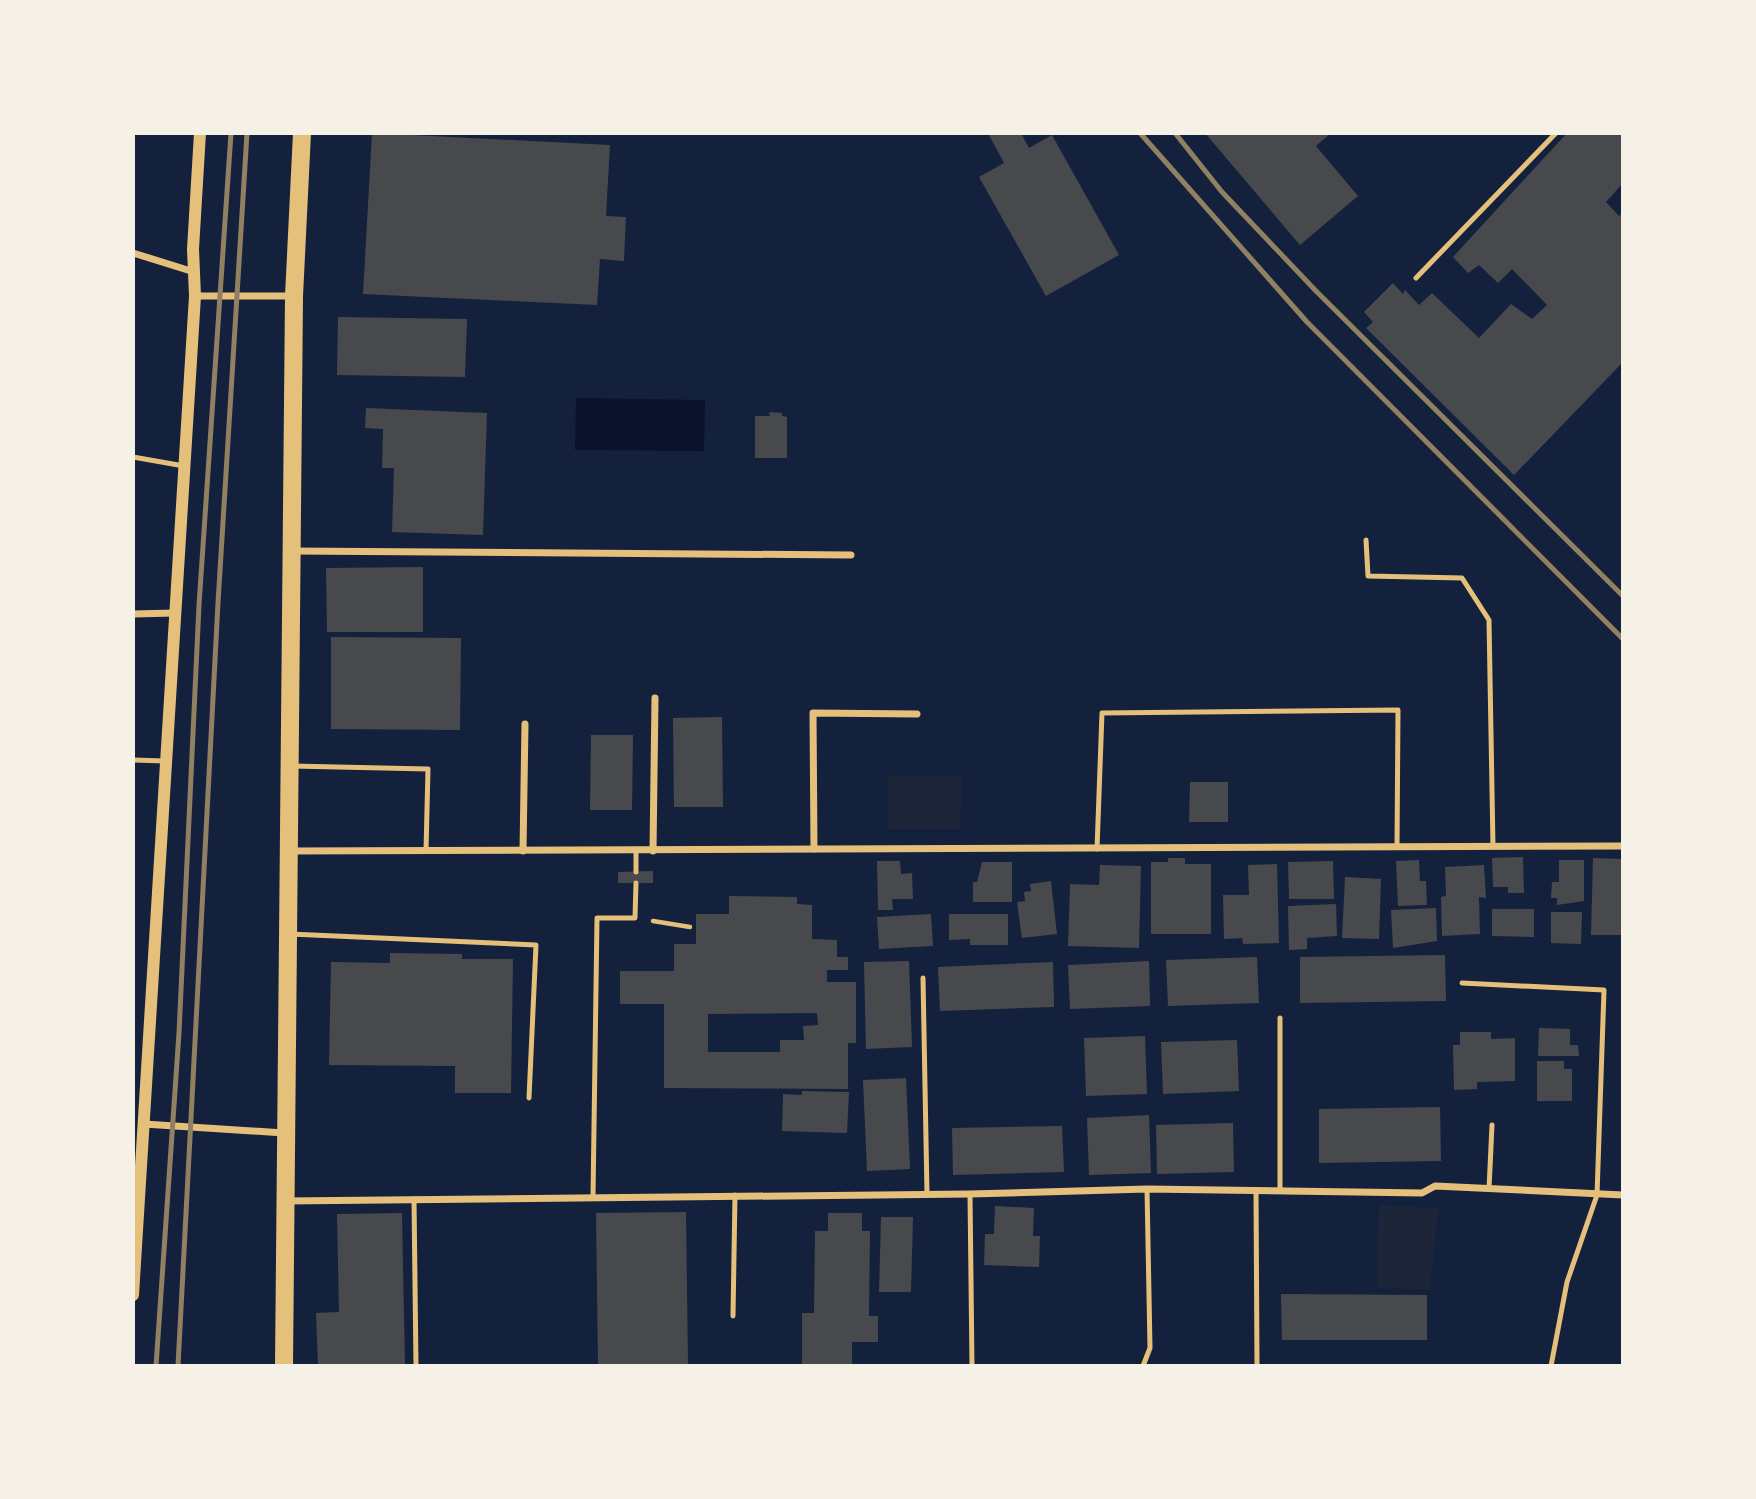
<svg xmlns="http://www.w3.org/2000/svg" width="1756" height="1499" viewBox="0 0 1756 1499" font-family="'Varela Round',sans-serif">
<rect width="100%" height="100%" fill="#14213d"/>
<!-- green -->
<g fill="#1d2539">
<polygon points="962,775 960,829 888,829 888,776"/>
<polygon points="1379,1205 1438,1208 1430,1290 1377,1287"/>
</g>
<!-- water -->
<polygon fill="#0b132b" points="576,398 705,400 704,451 575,450"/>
<!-- building -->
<g fill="#48494c" fill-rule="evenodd">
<polygon points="372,133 610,145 606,216 626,217 624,261 600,259 597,305 363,294"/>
<polygon points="992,133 1021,133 1029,148 1052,135 1119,255 1046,296 979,177 1004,163 989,135"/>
<polygon points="1205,133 1331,133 1316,146 1358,196 1300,245"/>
<polygon points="1567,133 1623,133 1623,183 1606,202 1619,216 1623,212 1623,362 1514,475 1366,328 1373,322 1364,312 1393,283 1403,294 1405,290 1419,305 1432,293 1479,338 1511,304 1532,319 1547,305 1512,269 1498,283 1479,265 1468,273 1453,257"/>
<polygon points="338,317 467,319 465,377 337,375"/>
<polygon points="366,408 487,413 483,535 392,532 394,468 382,468 383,429 365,428"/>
<polygon points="769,412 782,413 782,416 787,417 787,458 755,458 755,416 770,416"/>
<polygon points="423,567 423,632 327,632 326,568"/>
<polygon points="331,637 461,638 460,730 331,729"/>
<polygon points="722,717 723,807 674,807 673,718"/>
<polygon points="591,735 633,735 632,810 590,810"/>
<polygon points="1190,782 1228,782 1228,822 1189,822"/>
<polygon points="1523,857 1524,893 1508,893 1508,887 1493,887 1492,858"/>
<polygon points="1168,858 1185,858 1185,864 1211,864 1211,934 1151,934 1151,862 1168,862"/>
<polygon points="1593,858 1623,859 1623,935 1591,935"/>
<polygon points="1419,860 1420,881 1426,881 1427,905 1398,906 1396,861"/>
<polygon points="1559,860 1584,860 1584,901 1557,905 1557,898 1551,898 1552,882 1559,882"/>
<polygon points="877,861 900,861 901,874 912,873 913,899 892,899 893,910 878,910"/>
<polygon points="1333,861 1334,899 1289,899 1288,862"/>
<polygon points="982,862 1012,862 1012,902 973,902 973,882 977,882"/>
<polygon points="1277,864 1279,943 1243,944 1242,938 1224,939 1223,895 1249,895 1248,865"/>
<polygon points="1100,865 1141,866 1139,948 1068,946 1070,884 1099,885"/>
<polygon points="1484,865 1486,898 1479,897 1480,934 1442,936 1441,897 1446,896 1445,867"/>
<polygon points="653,871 653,883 618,883 618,872"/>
<polygon points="1345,877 1381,879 1379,939 1342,938"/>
<polygon points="1051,881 1057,934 1022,938 1017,902 1025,901 1024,892 1031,891 1030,884"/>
<path d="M729,896L797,897V904L812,905V939L837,940V957H848V970H827V982H856V1043H848V1089L664,1088V1004H620V971H674V944H696V914H729ZM817,1013L818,1025L803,1026L804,1040H780V1052H708V1014Z"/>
<polygon points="1336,904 1337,936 1307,938 1307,949 1289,950 1288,906"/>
<polygon points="1436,908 1437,941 1393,948 1391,910"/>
<polygon points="1492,909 1534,909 1534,937 1492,936"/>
<polygon points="1551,912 1582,912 1581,944 1551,943"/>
<polygon points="931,914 933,946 879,949 877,917"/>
<polygon points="949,914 1008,914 1008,945 970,945 970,939 949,940"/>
<polygon points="390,953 462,954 462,959 513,959 511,1093 455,1093 455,1066 329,1065 331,962 390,963"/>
<polygon points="1445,955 1446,1001 1300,1003 1300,957"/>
<polygon points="1257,957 1259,1003 1168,1006 1166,960"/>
<polygon points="909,961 912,1047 866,1049 864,962"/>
<polygon points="1149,961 1150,1006 1070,1009 1068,965"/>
<polygon points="1053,962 1054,1007 940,1011 938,967"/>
<polygon points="1539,1028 1570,1029 1570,1045 1578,1045 1579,1056 1538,1056"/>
<polygon points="1460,1032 1491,1032 1491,1039 1515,1038 1515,1081 1477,1082 1477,1089 1454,1090 1453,1045 1460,1045"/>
<polygon points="1145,1036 1147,1094 1086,1096 1084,1038"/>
<polygon points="1237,1040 1239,1091 1163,1094 1161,1042"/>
<polygon points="1537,1061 1564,1061 1564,1069 1572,1069 1572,1101 1537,1101"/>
<polygon points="906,1078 910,1169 867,1171 863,1080"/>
<polygon points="802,1091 849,1092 847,1133 782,1131 783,1094 802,1095"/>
<polygon points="1440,1107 1441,1161 1319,1163 1319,1109"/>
<polygon points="1149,1115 1151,1173 1089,1175 1087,1118"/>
<polygon points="1233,1123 1234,1172 1157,1174 1156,1125"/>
<polygon points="1062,1126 1064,1172 953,1175 952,1128"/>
<polygon points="995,1206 1034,1208 1033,1236 1040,1236 1039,1267 984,1265 985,1234 994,1234"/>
<polygon points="686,1212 688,1366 598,1366 596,1213"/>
<polygon points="402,1213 405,1366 318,1366 316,1313 339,1312 337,1214"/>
<polygon points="828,1213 862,1213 862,1231 870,1231 869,1316 878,1316 878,1342 852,1342 852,1366 802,1366 802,1313 814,1313 815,1231 828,1231"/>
<polygon points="881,1217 913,1217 911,1292 879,1292"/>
<polygon points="1281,1294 1427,1295 1427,1340 1282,1340"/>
</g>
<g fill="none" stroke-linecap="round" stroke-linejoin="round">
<!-- path -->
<polyline stroke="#e5c07b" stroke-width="4.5" points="653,921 690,927"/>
<!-- service -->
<g stroke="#e5c07b" stroke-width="5">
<polyline points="1416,278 1556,133"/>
<polyline points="133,457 184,466"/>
<polyline points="1366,540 1368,576 1462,578 1489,620 1493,847"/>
<polyline points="133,760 165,761"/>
<polyline points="292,766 428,769 426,851"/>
<polyline points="1097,849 1102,713 1398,710 1397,847"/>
<polyline points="636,872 636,850"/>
<polyline points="290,934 536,945 529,1098"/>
<polyline points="923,978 927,1194"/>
<polyline points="1462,983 1604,990 1597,1195 1567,1282 1551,1366"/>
<polyline points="1489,1189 1492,1125"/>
<polyline points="1256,1190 1257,1365"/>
<polyline points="1280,1190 1280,1018"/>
<polyline points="970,1194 972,1366"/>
<polyline points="593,1197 597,918 635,918 636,883"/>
<polyline points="414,1199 416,1366"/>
<polyline points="733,1316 735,1195"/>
<polyline points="1143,1366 1150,1348 1147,1189"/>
</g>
<!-- minor -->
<g stroke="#e5c07b" stroke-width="7">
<polyline points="133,253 194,272"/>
<polyline points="195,296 292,296"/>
<polyline points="291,551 851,555"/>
<polyline points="133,614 175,613"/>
<polyline points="814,849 813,713 917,714"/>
<polyline points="289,851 1623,846"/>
<polyline points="523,851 525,724"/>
<polyline points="653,851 655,698"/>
<polyline points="144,1124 284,1133"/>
<polyline points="285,1201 970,1194 1147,1189 1422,1193 1435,1186 1623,1195"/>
</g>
<!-- tertiary -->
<polyline stroke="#e5c07b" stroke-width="12" points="133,1295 195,296 193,249 200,133"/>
<!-- primary -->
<polyline stroke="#e5c07b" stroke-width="18" points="284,1366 294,296 302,133"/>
<!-- rail -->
<g stroke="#918062" stroke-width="5">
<polyline points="1140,133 1307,322 1623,639"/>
<polyline points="1175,133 1222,192 1316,291 1623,596"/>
<polyline points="156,1366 179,1033 199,605 231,133"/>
<polyline points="178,1366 218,603 247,133"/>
</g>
</g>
<!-- border -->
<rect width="1756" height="1499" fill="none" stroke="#f6f1e7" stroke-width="270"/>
</svg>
